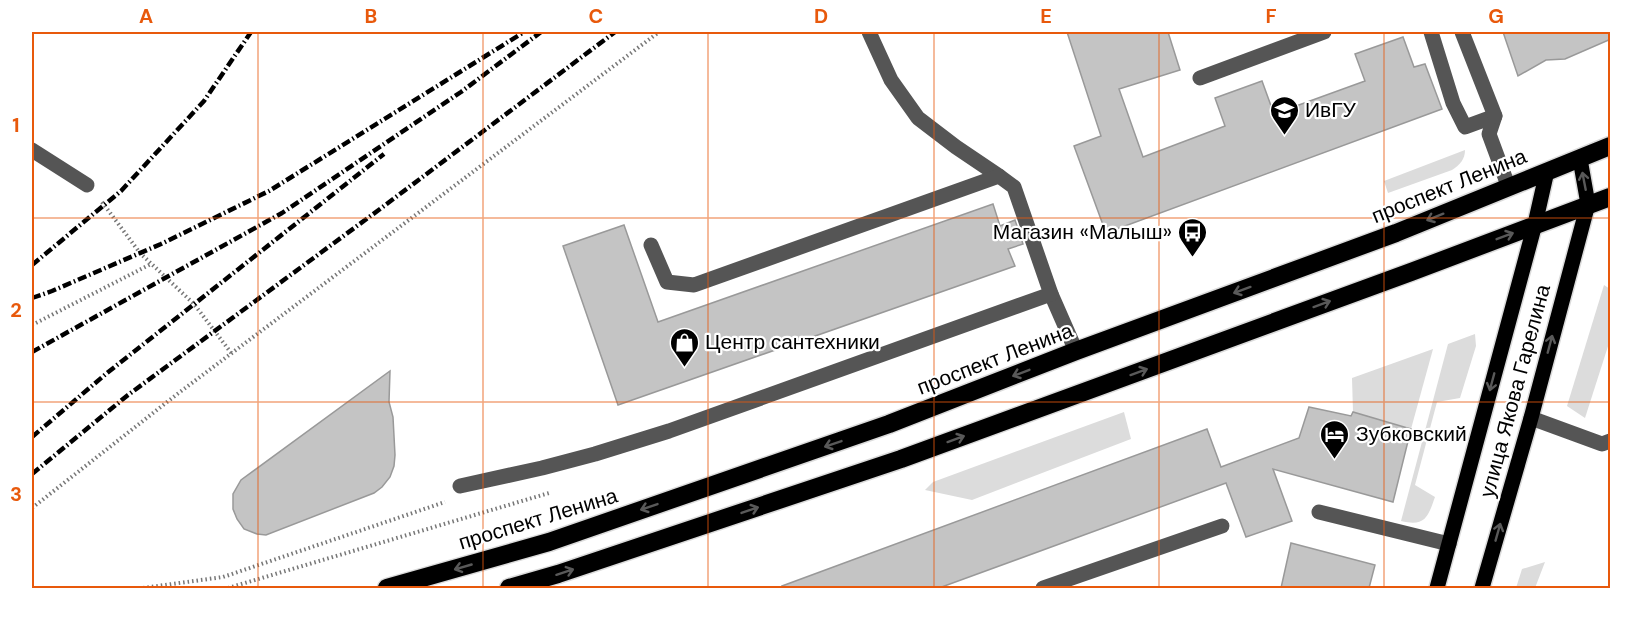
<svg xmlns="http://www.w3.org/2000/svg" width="1642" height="620" viewBox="0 0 1642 620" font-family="'DM Sans',sans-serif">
<rect width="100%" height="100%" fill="#fff"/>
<!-- green -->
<g fill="#dcdcdc">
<path d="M1465,150C1465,159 1460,165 1452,170L1388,193L1384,181Z"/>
<polygon points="1604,285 1610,289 1610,340 1585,418 1567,406"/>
<path d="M1475,334L1476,346L1460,398L1437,402L1415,485L1435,497C1428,517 1425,527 1401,521L1448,344Z"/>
<polygon points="1433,349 1411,429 1353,412 1352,378"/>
<polygon points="1124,412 1131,439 972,500 925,490 933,482"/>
<polygon points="1545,562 1535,588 1516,588 1522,569"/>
</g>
<!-- building -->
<g fill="#c4c4c4" stroke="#999" stroke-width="1.5">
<polygon points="1067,32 1168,32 1180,70 1119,89 1143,157 1225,126 1215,98 1262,81 1274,114 1365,81 1355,54 1403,37 1414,67 1425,64 1442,109 1106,233 1074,146 1101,136"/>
<polygon points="1503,32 1611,32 1611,39 1565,59 1546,60 1518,76"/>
<polygon points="993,204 1000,226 1015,220 1023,244 1008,249 1015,266 618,405 563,246 624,225 658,322"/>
<polygon points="390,371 389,402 393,417 395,455 394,466 390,477 382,487 374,493 266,535 257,534 244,529 237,519 233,509 233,494 241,480"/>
<polygon points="1309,407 1351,416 1353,412 1411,429 1393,502 1273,469 1292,521 1246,537 1226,483 939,588 783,588 782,586 1207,429 1221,467 1299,438"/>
<polygon points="1291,543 1375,565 1369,588 1281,588"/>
</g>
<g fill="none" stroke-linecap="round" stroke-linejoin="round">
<defs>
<g id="major">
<polyline points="1437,588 1535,224 1547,171"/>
<polyline points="1482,588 1531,418 1588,204 1580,159"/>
</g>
<g id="highway">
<polyline points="387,588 549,542 889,424 1076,351 1396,233 1610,146"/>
<polyline points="509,588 558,574 901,459 1411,272 1610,197"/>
</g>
</defs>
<!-- major casing -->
<use href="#major" stroke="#dbdbdb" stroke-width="18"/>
<!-- highway casing -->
<use href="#highway" stroke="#dbdbdb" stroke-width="21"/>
<!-- path -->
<g stroke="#777" stroke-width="4" stroke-dasharray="1.5 3" stroke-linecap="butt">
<polyline points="102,202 140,253 194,304 232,354"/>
<polyline points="32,325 151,264"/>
<polyline points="32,508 176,395 659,32"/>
<polyline points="143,588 223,577 445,502"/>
<polyline points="228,588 549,493"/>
</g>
<!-- minor -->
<g stroke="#555" stroke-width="15">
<polyline points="869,32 891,80 918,118 956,147 999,176"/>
<polyline points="1431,32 1453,103 1465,127 1495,116 1489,134 1509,188"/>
<polyline points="1462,32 1495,116"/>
<polyline points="1200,78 1324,32"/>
<polyline points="32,150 87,185"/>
<polyline points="651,245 667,282 694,285 999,176 1014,187 1051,294 1076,351"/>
<polyline points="1531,418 1602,444 1610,441"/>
<polyline points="460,486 542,468 595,454 669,431 1051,294"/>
<polyline points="1319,512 1449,544"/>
<polyline points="1043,588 1222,526"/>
</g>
<!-- major -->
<use href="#major" stroke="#000" stroke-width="15"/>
<!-- highway -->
<use href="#highway" stroke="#000" stroke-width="18"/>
<!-- rail -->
<g stroke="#000" stroke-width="4.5" stroke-dasharray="9 3 1.5 3" stroke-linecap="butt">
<polyline points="32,265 121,191 204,101 251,32"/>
<polyline points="32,298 52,291 161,244 269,191 524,32"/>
<polyline points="32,352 282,213 461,92 541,32"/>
<polyline points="32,437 107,373 384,154"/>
<polyline points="32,474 128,395 380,209 615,32"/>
</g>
</g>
<!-- one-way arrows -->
<defs><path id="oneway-shaft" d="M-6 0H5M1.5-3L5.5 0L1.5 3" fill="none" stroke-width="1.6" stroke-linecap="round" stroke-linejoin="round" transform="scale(1.5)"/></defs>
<g stroke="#595959">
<use href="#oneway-shaft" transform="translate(1584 181) rotate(-101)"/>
<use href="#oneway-shaft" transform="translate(1435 217) rotate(158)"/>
<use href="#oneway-shaft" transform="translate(1505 236) rotate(-21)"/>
<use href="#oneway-shaft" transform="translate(1242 290) rotate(160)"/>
<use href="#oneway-shaft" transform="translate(1322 304) rotate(-20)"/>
<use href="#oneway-shaft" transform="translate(1550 344) rotate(-75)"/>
<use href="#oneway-shaft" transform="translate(1139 372) rotate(-20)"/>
<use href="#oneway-shaft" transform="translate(1021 373) rotate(159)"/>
<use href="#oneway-shaft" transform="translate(1492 382) rotate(105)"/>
<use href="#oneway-shaft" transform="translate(956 439) rotate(-20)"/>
<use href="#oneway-shaft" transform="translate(833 444) rotate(161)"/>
<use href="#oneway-shaft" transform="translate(649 507) rotate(161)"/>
<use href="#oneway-shaft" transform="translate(750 510) rotate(-19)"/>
<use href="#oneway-shaft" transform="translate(1498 532) rotate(-74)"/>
<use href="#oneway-shaft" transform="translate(463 567) rotate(164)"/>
<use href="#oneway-shaft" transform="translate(565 572) rotate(-18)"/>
</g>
<!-- grid -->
<path fill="none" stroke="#e8590c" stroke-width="1.5" stroke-opacity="0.55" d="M258,32V588M483,32V588M708,32V588M934,32V588M1159,32V588M1384,32V588M32,218H1610M32,402H1610"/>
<!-- icons -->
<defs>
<symbol id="university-pin" viewBox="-11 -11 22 30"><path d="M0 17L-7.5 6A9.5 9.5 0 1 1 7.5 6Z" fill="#000" stroke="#fff"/><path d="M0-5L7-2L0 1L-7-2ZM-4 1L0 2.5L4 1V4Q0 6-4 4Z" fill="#fff"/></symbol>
<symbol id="bus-pin" viewBox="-11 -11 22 30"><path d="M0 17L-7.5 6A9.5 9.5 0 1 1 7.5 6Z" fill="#000" stroke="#fff"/><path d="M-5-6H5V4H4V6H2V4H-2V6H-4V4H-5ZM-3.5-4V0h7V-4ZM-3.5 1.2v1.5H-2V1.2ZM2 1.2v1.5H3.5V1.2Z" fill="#fff"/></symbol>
<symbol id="shop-pin" viewBox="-11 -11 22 30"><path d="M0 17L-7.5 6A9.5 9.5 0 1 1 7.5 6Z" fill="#000" stroke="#fff"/><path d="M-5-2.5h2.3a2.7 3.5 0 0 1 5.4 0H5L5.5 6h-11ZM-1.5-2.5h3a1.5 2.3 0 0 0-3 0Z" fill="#fff"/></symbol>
<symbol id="hotel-pin" viewBox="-11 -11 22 30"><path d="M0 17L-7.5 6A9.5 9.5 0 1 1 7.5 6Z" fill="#000" stroke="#fff"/><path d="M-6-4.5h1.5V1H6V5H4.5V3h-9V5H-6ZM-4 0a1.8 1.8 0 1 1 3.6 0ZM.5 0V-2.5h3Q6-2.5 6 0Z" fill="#fff"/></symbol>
</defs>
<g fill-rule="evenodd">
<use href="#university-pin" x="1268" y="94" width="33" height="45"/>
<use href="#bus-pin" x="1176" y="216" width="33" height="45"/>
<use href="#shop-pin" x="668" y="326" width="33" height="45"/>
<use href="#hotel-pin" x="1318" y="418" width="33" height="45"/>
</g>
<g text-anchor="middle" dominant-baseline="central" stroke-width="4.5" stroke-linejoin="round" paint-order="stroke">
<!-- poi labels -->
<g font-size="21" fill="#000" stroke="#fff" text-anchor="start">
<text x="1305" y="110">ИвГУ</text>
<text x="1172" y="232" text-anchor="end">Магазин «Малыш»</text>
<text x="705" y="342">Центр сантехники</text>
<text x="1356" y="434">Зубковский</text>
</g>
<!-- street labels -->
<g font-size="21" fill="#000" stroke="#fff">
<text transform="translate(1449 186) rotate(-22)">проспект Ленина</text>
<text transform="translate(995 359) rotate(-21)">проспект Ленина</text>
<text transform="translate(1515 391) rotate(-75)">улица Якова Гарелина</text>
<text transform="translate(538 519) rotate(-17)">проспект Ленина</text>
</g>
</g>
<!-- border -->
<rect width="1642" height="620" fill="none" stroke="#ffffff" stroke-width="66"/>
<rect x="33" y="33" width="1576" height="554" fill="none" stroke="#e8590c" stroke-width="2"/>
<g font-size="20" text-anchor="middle" font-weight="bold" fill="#e8590c">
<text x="146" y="23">A</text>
<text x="371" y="23">B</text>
<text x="596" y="23">C</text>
<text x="821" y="23">D</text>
<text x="1046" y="23">E</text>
<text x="1271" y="23">F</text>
<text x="1496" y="23">G</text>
<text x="16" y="132">1</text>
<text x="16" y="317">2</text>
<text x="16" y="501">3</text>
</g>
</svg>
